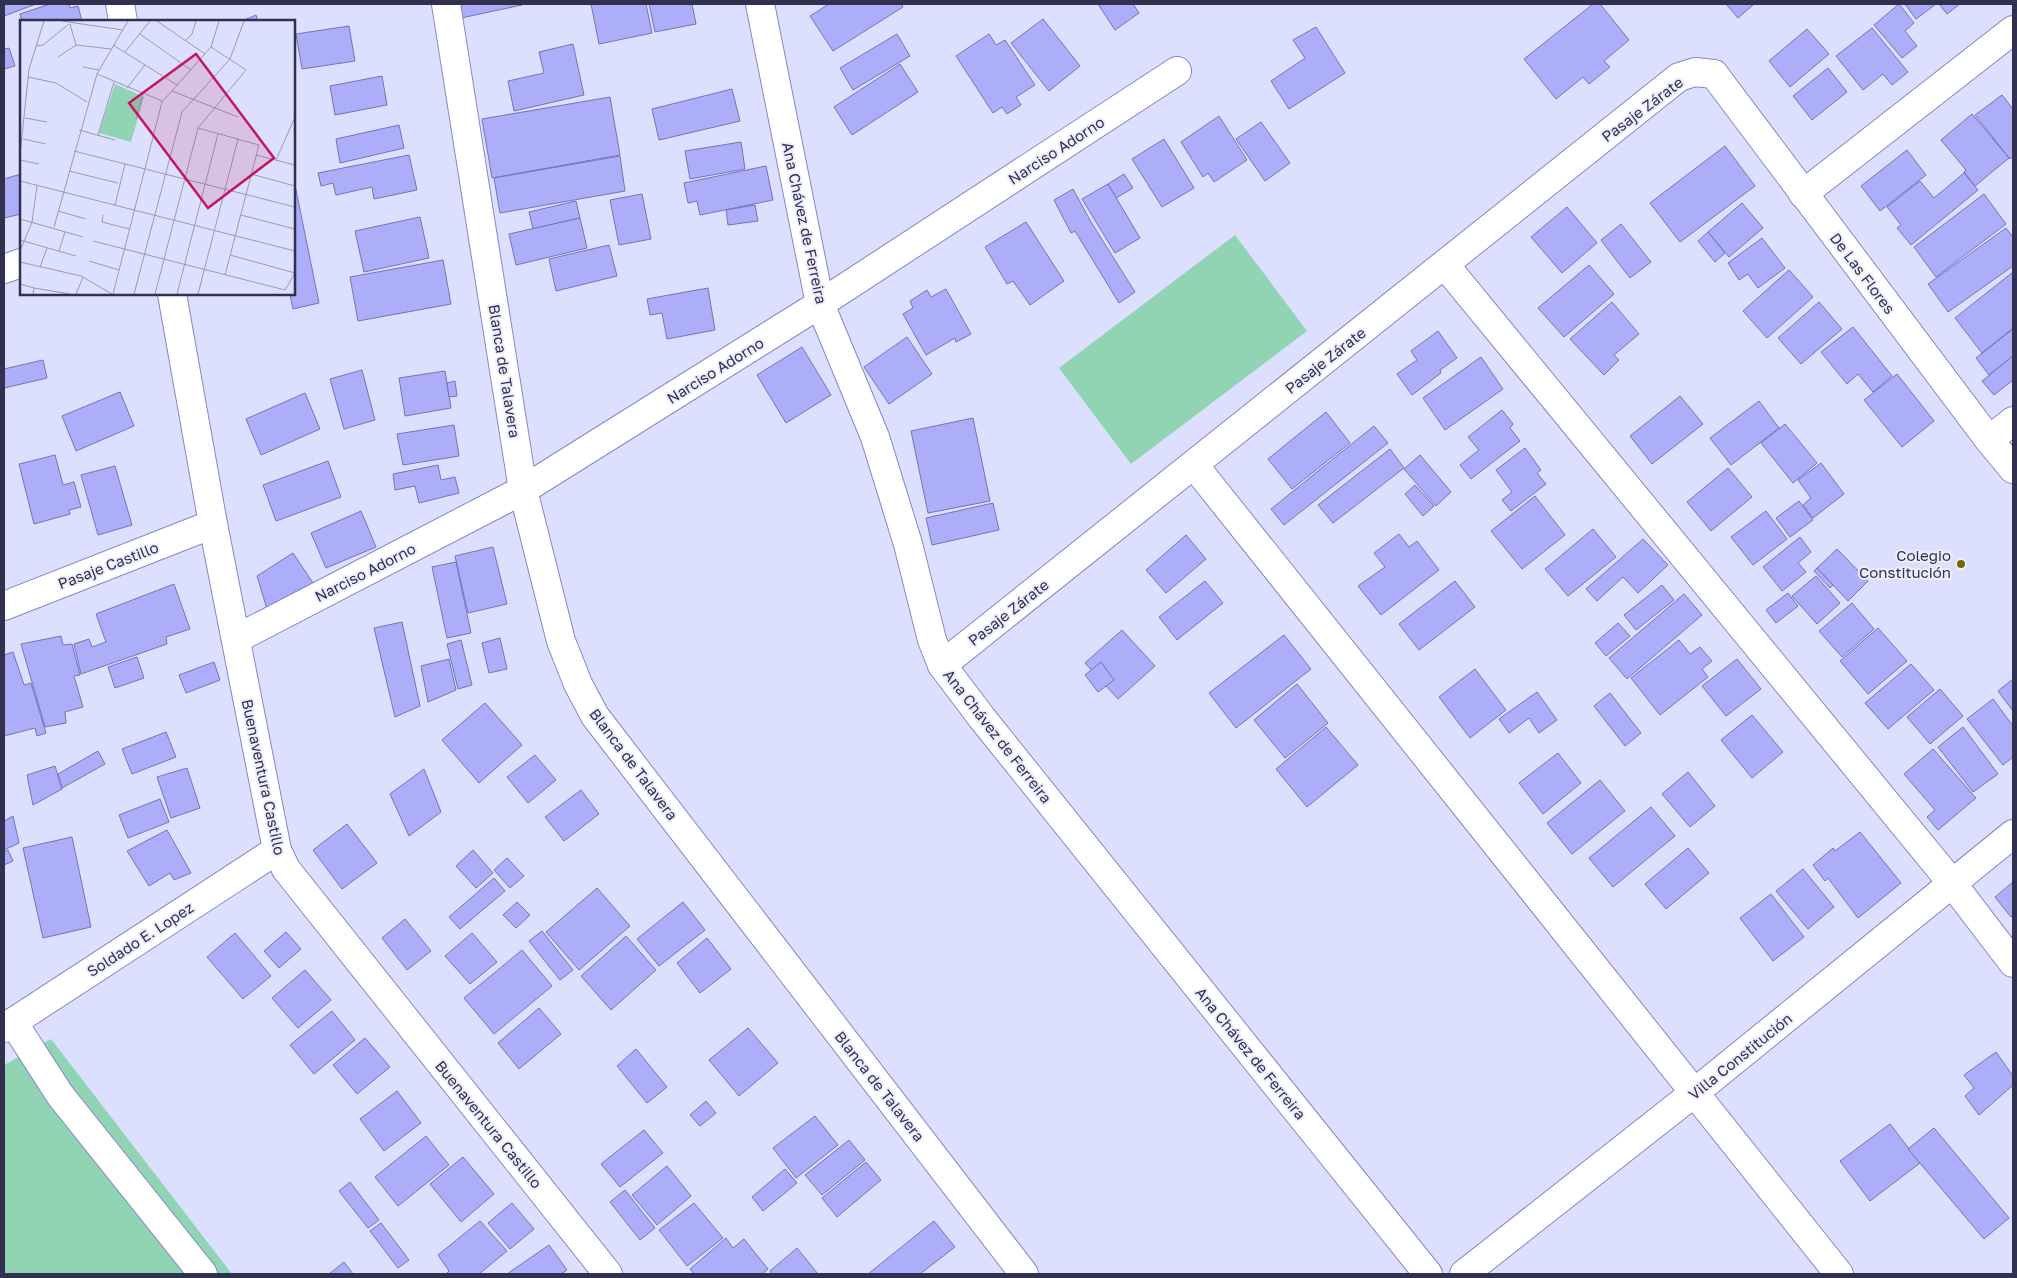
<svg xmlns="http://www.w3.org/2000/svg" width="2017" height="1278" viewBox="0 0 2017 1278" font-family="'Golos Text',sans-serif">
<rect width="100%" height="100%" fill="#dddffe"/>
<!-- green -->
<g fill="#91d4b3">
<polygon points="1235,235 1307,331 1131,464 1059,368"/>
<polygon points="51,1039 232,1274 4,1274 4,1065"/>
</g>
<!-- building -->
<g fill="#acaef9" stroke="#7373b9">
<polygon points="4,4 36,4 4,16"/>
<polygon points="50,4 69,4 70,8 78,6 82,21 22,21 20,14"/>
<polygon points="459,4 521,4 522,5 461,18"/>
<polygon points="591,4 646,4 652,33 599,44"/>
<polygon points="649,4 692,4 696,24 655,32"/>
<polygon points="829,4 901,4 903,7 833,51 810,16"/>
<polygon points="1098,4 1133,4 1139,13 1115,30"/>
<polygon points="1593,4 1600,4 1629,40 1604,61 1610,67 1589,84 1583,77 1556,99 1524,59"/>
<polygon points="1726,4 1754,4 1738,18"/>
<polygon points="1899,4 1914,23 1905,31 1917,46 1902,58 1874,25"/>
<polygon points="1905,4 1936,4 1916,19"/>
<polygon points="1939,4 1960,4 1947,14"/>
<polygon points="256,15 258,21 242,21"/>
<polygon points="1043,19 1080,66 1049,91 1011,43"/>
<polygon points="349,26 355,61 302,69 296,34"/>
<polygon points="1316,27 1345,73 1289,109 1271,81 1305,58 1293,40"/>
<polygon points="1872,28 1908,72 1892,85 1883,74 1863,90 1836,56"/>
<polygon points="1807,29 1829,54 1790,87 1769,61"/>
<polygon points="897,34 910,56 853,90 840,68"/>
<polygon points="989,34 996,45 1005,40 1035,85 1016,97 1021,105 1007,114 1002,107 993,113 956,56"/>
<polygon points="573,44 584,95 514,111 508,81 544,73 539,52"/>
<polygon points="9,48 15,66 4,69 4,49"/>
<polygon points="900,64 918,92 852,135 834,107"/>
<polygon points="1828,68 1847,92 1812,120 1793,96"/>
<polygon points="382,76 387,105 335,115 330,86"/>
<polygon points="732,89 740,121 659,140 652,109"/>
<polygon points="2002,95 2013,109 2013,156 2010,159 1975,115"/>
<polygon points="610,97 620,155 492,178 482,119"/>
<polygon points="1972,114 2009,158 1975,186 1964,172 1966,170 1941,140"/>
<polygon points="1219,116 1247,160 1214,182 1208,173 1203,177 1181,142"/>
<polygon points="1261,122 1290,163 1265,181 1236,139"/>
<polygon points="399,125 404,148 340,163 336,139"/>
<polygon points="1164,139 1194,188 1162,207 1132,159"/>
<polygon points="741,142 745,169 690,179 685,151"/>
<polygon points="1725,146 1755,186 1680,242 1650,203"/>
<polygon points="1907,150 1926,175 1880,211 1861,186"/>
<polygon points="409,155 417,190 374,199 372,187 336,195 333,183 321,186 318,173"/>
<polygon points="620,156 625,191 500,213 494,178"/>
<polygon points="766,166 773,200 700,215 697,201 688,203 684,183"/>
<polygon points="1964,173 1978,190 1911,245 1897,228 1901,225 1887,207 1920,181 1934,198"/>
<polygon points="21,174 21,214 4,218 4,179"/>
<polygon points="1124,174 1133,188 1116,198 1108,184"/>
<polygon points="294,180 319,303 293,309 290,294 294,294"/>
<polygon points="1108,184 1140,238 1115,253 1082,199"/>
<polygon points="1073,189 1091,222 1135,292 1119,303 1075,231 1071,233 1054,200"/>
<polygon points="642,194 651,239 619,245 610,200"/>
<polygon points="1984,194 2006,224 1936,277 1914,247"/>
<polygon points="576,201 580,218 533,229 529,212"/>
<polygon points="1742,203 1763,228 1729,257 1708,232"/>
<polygon points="755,205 758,221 728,225 726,210"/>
<polygon points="1567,207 1597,243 1562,273 1531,237"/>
<polygon points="420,217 429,258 364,272 355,231"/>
<polygon points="580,218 587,248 516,265 509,234"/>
<polygon points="1026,222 1064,281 1030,305 1013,281 1007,284 985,247"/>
<polygon points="1621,224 1651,262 1630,278 1601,240"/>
<polygon points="2006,228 2013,237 2013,266 1948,312 1928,284"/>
<polygon points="1708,232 1725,253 1715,262 1698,241"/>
<polygon points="1762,238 1785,268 1758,288 1748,274 1739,280 1728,263"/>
<polygon points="609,245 617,276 556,291 549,259"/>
<polygon points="443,260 451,304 358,321 350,277"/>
<polygon points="1589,265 1614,294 1564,337 1538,308"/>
<polygon points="1789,270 1813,297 1767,338 1743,311"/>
<polygon points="2013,272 2013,328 1982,353 1955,318"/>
<polygon points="708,288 715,330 667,339 662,313 650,315 647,299"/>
<polygon points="946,289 971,334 956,342 955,338 926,355 903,314 913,308 910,301 927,290 931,297"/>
<polygon points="1612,302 1639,334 1614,355 1619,360 1604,375 1570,339"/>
<polygon points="1819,302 1842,329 1801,364 1778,338"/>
<polygon points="1853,327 1892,376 1873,392 1858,374 1847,384 1821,352"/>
<polygon points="2013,329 2013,356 1989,375 1976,358"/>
<polygon points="1438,331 1457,358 1440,370 1441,373 1412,395 1397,374 1417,360 1411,351"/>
<polygon points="907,337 932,374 889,404 864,367"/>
<polygon points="802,347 831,395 786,423 757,375"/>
<polygon points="2013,356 2013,380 1994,395 1982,381"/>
<polygon points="1481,357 1503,389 1445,430 1423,398"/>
<polygon points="43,360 47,378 4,388 4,369"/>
<polygon points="362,370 375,420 344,429 330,379"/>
<polygon points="445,371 451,408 405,416 399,378"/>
<polygon points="1897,374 1934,421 1902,447 1864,400"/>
<polygon points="455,381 457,396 449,397 447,383"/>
<polygon points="120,392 134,426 76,451 62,416"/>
<polygon points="305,393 320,429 261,455 246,419"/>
<polygon points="1680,396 1703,424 1652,464 1630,436"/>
<polygon points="1759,401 1779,428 1731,465 1710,438"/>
<polygon points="1502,410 1513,424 1510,428 1520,441 1471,479 1460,465 1479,450 1468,437"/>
<polygon points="1326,412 1350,443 1292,489 1268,459"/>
<polygon points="973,418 990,501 928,513 911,431"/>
<polygon points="1785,424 1817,463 1793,483 1761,443"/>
<polygon points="454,425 459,456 403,465 397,434"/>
<polygon points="1374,426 1388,443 1284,525 1271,509"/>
<polygon points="1525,448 1541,470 1537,473 1546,484 1511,511 1502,500 1512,492 1496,470"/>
<polygon points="1390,449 1404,468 1333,523 1318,505"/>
<polygon points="55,455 63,485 74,482 81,507 69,510 70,514 34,524 19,464"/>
<polygon points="1420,455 1451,492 1436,506 1404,469"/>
<polygon points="328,461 341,497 276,521 263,485"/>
<polygon points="1821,463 1844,494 1813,518 1803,505 1811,498 1798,480"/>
<polygon points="438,465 441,480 455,477 459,493 419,503 415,486 395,490 393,474"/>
<polygon points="115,466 132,525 98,535 81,475"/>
<polygon points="1728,468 1752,497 1711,531 1687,502"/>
<polygon points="1415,485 1434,506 1423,516 1405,494"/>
<polygon points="1535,496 1565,535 1522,569 1491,531"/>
<polygon points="1799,501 1813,520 1790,537 1776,518"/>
<polygon points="993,503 999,530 932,545 926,518"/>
<polygon points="361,511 376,547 326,568 311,533"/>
<polygon points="1766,511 1787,539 1753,565 1731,537"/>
<polygon points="1593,529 1616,557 1568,596 1545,569"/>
<polygon points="1399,534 1409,547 1417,541 1439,570 1381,615 1358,586 1385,567 1374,553"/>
<polygon points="1186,535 1206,559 1166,593 1146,570"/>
<polygon points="1800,537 1811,552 1798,563 1806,572 1782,591 1763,567"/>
<polygon points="1643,539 1668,565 1638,593 1623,577 1597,601 1586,589"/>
<polygon points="493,547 507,604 468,613 455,556"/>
<polygon points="1837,549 1868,581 1848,601 1817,568"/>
<polygon points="293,553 313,583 267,609 257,576"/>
<polygon points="456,562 471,633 447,638 432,567"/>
<polygon points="1817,568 1833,585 1830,588 1814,571"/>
<polygon points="1816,576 1840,603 1817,624 1792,596"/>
<polygon points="1205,581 1223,603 1177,640 1159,617"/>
<polygon points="1455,581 1475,607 1419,650 1399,624"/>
<polygon points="174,584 190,629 166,637 167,644 81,674 74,644 89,639 92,647 106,642 96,614"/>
<polygon points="1662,585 1674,600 1636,630 1624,615"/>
<polygon points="1788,593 1798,606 1776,623 1766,610"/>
<polygon points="1684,594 1702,615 1627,679 1609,658"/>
<polygon points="1852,603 1874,629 1842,657 1819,631"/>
<polygon points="402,622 420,706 395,717 374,628"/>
<polygon points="1618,623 1630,636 1606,656 1595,643"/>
<polygon points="1878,628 1907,661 1868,694 1840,661"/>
<polygon points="1122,630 1155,666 1118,699 1085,663"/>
<polygon points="1284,635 1311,669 1236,728 1209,693"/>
<polygon points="61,636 63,645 72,644 80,675 74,676 83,707 65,712 66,723 45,727 21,644"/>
<polygon points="500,638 507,669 489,673 482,643"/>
<polygon points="461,640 472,685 458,689 447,644"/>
<polygon points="1679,640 1690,654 1700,647 1712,661 1702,669 1708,677 1660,715 1631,678"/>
<polygon points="13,652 24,685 31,683 46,733 37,736 35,728 4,736 4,655"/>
<polygon points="137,657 144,678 115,688 108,667"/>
<polygon points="449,659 456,690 428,702 421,666"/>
<polygon points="1737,659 1761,689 1726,716 1702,686"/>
<polygon points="214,662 220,680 186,693 179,675"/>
<polygon points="1101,662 1114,680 1098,692 1085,675"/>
<polygon points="1911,664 1934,690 1888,729 1865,703"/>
<polygon points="1475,669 1506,710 1470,738 1439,697"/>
<polygon points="2013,679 2013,711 1998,691"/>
<polygon points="1297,684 1328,723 1285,758 1254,720"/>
<polygon points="1940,689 1963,716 1930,744 1907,717"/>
<polygon points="1537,692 1557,720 1539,733 1529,718 1509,733 1499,719"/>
<polygon points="1610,693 1641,733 1625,746 1594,706"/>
<polygon points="1993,699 2013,726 2013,757 2003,765 1967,719"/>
<polygon points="485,703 522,745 479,783 442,740"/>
<polygon points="1752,715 1783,752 1752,778 1721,740"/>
<polygon points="1326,727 1358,765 1307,807 1276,769"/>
<polygon points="1963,727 1998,774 1973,792 1938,747"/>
<polygon points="166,732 176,757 132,774 122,749"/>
<polygon points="1933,749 1976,798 1938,830 1927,817 1935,810 1904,774"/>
<polygon points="98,751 105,764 62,788 58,774"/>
<polygon points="1558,753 1581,783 1543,814 1519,783"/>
<polygon points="535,755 556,780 528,803 507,777"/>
<polygon points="55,766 62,789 33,805 27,775"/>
<polygon points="187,768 200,808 171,818 157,777"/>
<polygon points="424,769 441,812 409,836 390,794"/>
<polygon points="1688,772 1715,806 1690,827 1662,794"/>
<polygon points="1600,780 1625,811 1572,854 1547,823"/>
<polygon points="581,790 599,814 564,841 545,817"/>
<polygon points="160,799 169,822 128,838 119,815"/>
<polygon points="1651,807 1675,836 1613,887 1589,858"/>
<polygon points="13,816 19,843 4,850 4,821"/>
<polygon points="347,824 377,863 342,889 313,850"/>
<polygon points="167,830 191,873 174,880 170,873 149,886 127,851"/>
<polygon points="1860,832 1901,883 1858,918 1828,878 1825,881 1813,865 1833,848 1835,851"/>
<polygon points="72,837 91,927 43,938 23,848"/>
<polygon points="1688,848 1709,873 1666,909 1645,884"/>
<polygon points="8,850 13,861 4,865 4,852"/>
<polygon points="473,850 493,873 476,888 456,866"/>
<polygon points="507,858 524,876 510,888 494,870"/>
<polygon points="1803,869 1834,907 1808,929 1776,891"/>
<polygon points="494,878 505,891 460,929 449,917"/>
<polygon points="2013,882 2013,915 2011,917 1995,897"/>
<polygon points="597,888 630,926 579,970 546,932"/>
<polygon points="1771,894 1804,937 1773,961 1740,918"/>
<polygon points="517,902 530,915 516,928 503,915"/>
<polygon points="683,902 705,930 659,966 637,939"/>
<polygon points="405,919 431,951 407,970 382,938"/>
<polygon points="542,931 573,970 560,980 529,941"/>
<polygon points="286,932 301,949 279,968 264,951"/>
<polygon points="235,933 271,976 243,999 207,957"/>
<polygon points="472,933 497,962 470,984 445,956"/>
<polygon points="626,936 656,970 611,1010 581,976"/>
<polygon points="707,938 731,969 700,993 677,963"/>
<polygon points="522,950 552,986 494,1034 464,998"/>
<polygon points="305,970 331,1000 298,1028 272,998"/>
<polygon points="539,1008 561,1034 519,1069 498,1043"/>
<polygon points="332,1011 355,1040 314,1074 290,1045"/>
<polygon points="748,1028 778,1063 739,1096 709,1060"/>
<polygon points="365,1038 390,1067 357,1094 333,1065"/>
<polygon points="636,1049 667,1087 647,1103 617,1066"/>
<polygon points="1996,1052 2013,1076 2013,1085 1979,1115 1965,1096 1974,1088 1964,1075"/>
<polygon points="397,1091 421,1123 384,1151 360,1119"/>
<polygon points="706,1101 716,1113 700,1126 690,1115"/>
<polygon points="815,1116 838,1145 796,1178 773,1148"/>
<polygon points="1890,1124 1920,1163 1870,1201 1840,1161"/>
<polygon points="1934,1128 2009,1218 1984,1239 1908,1149"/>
<polygon points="644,1130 663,1153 620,1187 601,1164"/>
<polygon points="426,1136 449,1165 398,1206 375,1177"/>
<polygon points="849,1140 865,1160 822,1195 805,1175"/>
<polygon points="463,1157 494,1194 461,1222 430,1184"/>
<polygon points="866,1162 881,1180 837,1217 822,1198"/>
<polygon points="667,1166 691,1196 657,1225 632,1195"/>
<polygon points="785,1169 797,1183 763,1211 752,1197"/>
<polygon points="350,1182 379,1220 368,1228 339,1191"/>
<polygon points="625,1190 655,1228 640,1240 610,1202"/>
<polygon points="512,1203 534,1229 510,1249 488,1223"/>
<polygon points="694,1203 723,1238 687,1266 659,1230"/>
<polygon points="480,1221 507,1251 479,1274 446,1274 449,1271 438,1255"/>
<polygon points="934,1221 955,1247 920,1274 868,1274"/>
<polygon points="381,1223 409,1260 398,1268 370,1231"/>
<polygon points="726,1238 733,1248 744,1239 768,1269 762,1274 694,1274 690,1269"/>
<polygon points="549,1245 567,1270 561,1274 507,1274"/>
<polygon points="797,1248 818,1274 772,1274 770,1271"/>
<polygon points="344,1262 353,1274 329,1274"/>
</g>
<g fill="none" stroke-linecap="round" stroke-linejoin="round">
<defs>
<g id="street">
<polyline points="120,4 123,21"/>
<polyline points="446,4 523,490 561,641 578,684 595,716 1024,1274"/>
<polyline points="760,4 820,304 875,437 908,544 932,640 942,665 982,718 1428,1274"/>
<polyline points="1803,194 2013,30"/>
<polyline points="1445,265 1952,883 2013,963"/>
<polyline points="4,269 21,263"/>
<polyline points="172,294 213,524 277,850 286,869 608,1274"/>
<polyline points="1989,440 2013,421"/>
<polyline points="1194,465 1839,1274"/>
<polyline points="4,606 213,524"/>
<polyline points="236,639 523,490 820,304 1177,71"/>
<polyline points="942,665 1679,77 1695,72 1714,74 1989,440 2013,469"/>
<polyline points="13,1022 60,1095 203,1274"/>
<polyline points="4,1028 277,850"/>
<polyline points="1464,1274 1694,1093 2013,834"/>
</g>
</defs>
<!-- street casing -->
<use href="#street" stroke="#8585cd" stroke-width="30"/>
<!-- street -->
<use href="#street" stroke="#fff" stroke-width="28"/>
</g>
<!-- markers -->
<circle fill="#736800" stroke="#ecedfd" stroke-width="2" cx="1961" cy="564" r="5"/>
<g text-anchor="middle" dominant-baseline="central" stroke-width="4" stroke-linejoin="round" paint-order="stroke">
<!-- street labels -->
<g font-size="15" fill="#31314f" stroke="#ecedfd">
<text transform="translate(1642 109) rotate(-37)">Pasaje Zárate</text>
<text transform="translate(1056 150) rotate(-33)">Narciso Adorno</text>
<text transform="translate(805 223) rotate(78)">Ana Chávez de Ferreira</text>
<text transform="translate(1863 273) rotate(53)">De Las Flores</text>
<text transform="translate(1325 360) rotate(-38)">Pasaje Zárate</text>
<text transform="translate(715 370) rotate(-32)">Narciso Adorno</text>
<text transform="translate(505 371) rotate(81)">Blanca de Talavera</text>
<text transform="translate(108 565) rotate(-21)">Pasaje Castillo</text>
<text transform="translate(365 572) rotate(-27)">Narciso Adorno</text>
<text transform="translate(1008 612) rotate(-38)">Pasaje Zárate</text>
<text transform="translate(998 736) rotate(52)">Ana Chávez de Ferreira</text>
<text transform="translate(634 764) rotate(53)">Blanca de Talavera</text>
<text transform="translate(264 777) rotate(78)">Buenaventura Castillo</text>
<text transform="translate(140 939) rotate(-33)">Soldado E. Lopez</text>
<text transform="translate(1251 1053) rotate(51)">Ana Chávez de Ferreira</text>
<text transform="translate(1740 1056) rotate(-39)">Villa Constitución</text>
<text transform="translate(880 1086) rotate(52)">Blanca de Talavera</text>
<text transform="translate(489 1124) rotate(51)">Buenaventura Castillo</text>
</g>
<!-- poi labels -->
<g font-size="15" fill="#31314f" stroke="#ecedfd" text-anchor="end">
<text x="1951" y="555">Colegio<tspan x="1951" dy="17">Constitución</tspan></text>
</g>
</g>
<!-- overview -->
<g transform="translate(20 20)">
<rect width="275" height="275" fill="#dddffe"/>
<path d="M95,64L124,77L111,122L79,113Z" fill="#91d4b3"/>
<path fill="none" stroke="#9899b8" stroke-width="1" d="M42,1L103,10M137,1L185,34M50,4L56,25M120,14L171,50M165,21L172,14L176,1M56,25L91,29M93,25L157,65M16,26L23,25L49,4M105,32L130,1M38,37L56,25M63,47L79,50M77,54L142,81M8,57L36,63L67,82M107,68L125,45M152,71L218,97M5,98L27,102M116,99L123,74M178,108L239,125L205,255M59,110L95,120M78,115L94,62M3,119L26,124M54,131L275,187M0,135L9,49L24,1M236,135L275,145M0,140L19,144M256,140L275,97M49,151L98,163M231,154L275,166M0,161L275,231M95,185L105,144M38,191L66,199M83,195L82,202L110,209M221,195L275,209M0,199L63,217M34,207L77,54L108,1M0,220L56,236M73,221L265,270L275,253M0,231L12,202L17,166M39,231L45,212M210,235L275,253M69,241L99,250M0,242L61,256L92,274M20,247L27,228M0,264L14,268L13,274M14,268L50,274M56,274L63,257M93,274L142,82L191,27L199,1M114,274L162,92L210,39L224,1M135,274L178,108L226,50L191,27M157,274L198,114M178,274L218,119"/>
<path fill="#c2185b" fill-opacity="0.15" stroke="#c2185b" stroke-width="2.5" d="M176,34L254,138L188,188L109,83Z"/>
<rect width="275" height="275" fill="none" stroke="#31314f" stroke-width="2.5"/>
</g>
<!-- border -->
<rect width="2017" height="1278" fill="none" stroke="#31314f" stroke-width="10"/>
</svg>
